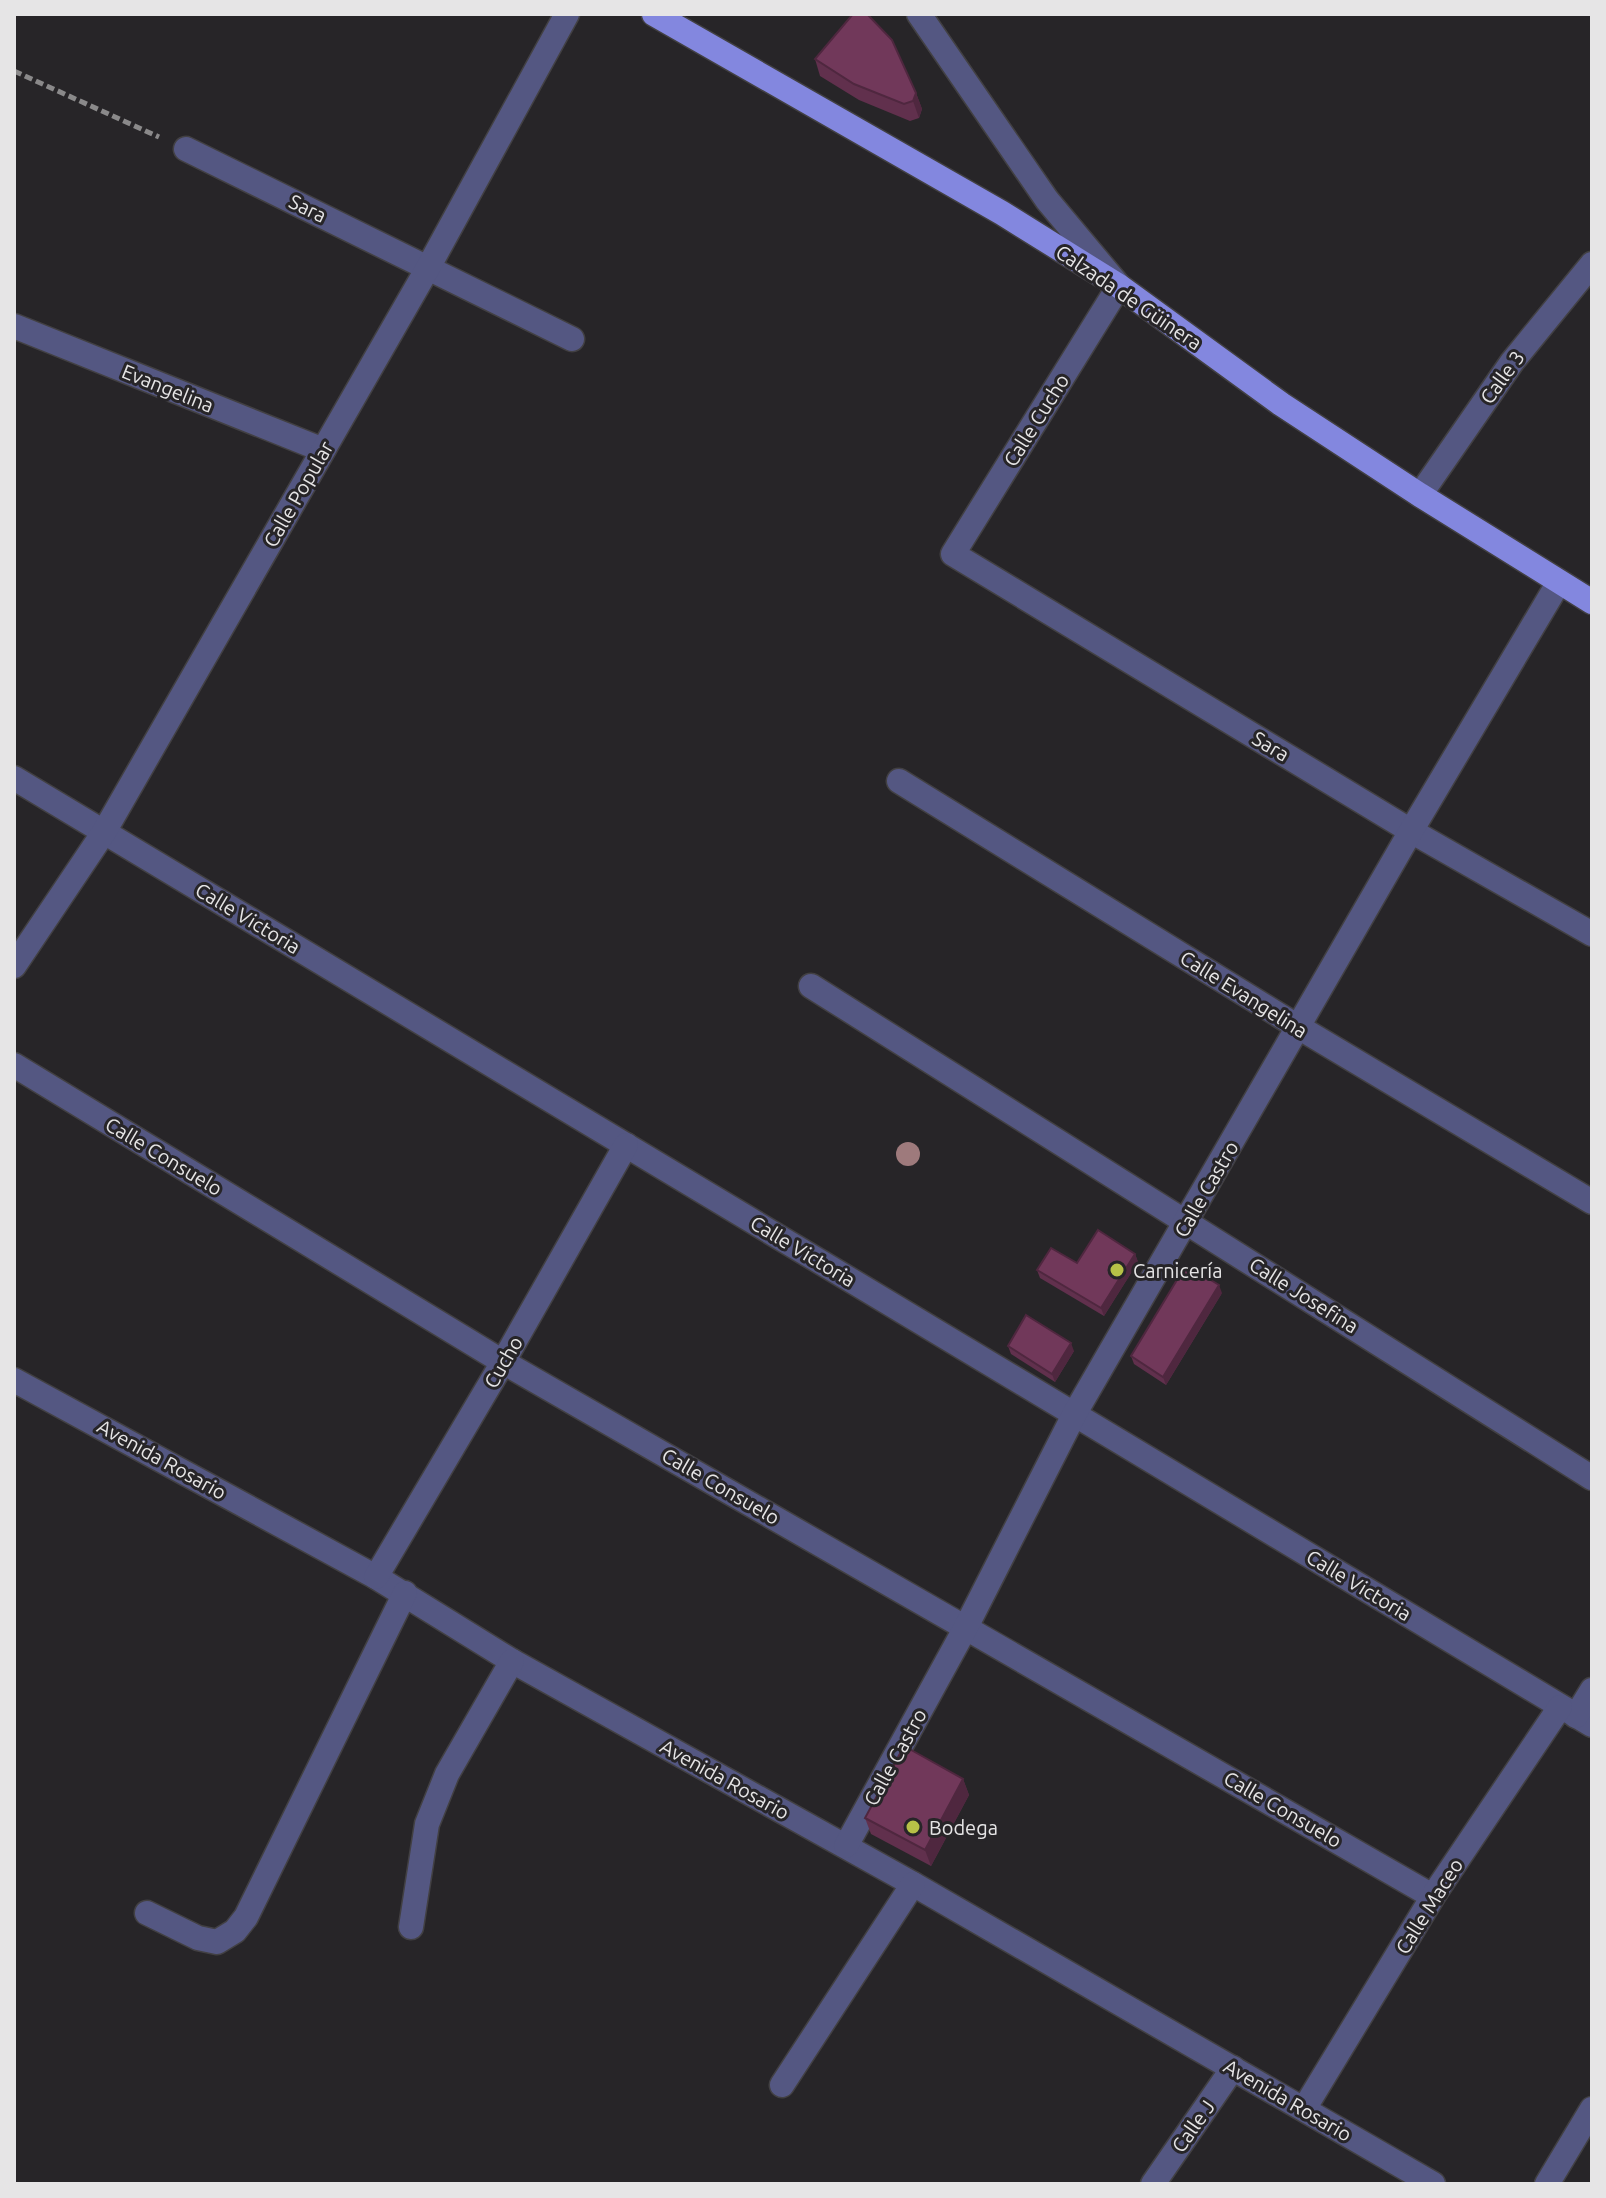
<svg xmlns="http://www.w3.org/2000/svg" width="1606" height="2198" viewBox="0 0 1606 2198" font-family="Ubuntu,sans-serif">
<rect width="100%" height="100%" fill="#272528"/>
<g fill="none" stroke-linecap="round" stroke-linejoin="round">
<defs>
<g id="minor">
<polyline points="919,14 1047,200 1119,286 953,554 1411,831 1592,934"/>
<polyline points="186,149 572,339"/>
<polyline points="14,326 323,450"/>
<polyline points="1420,495 1512,362 1592,264"/>
<polyline points="14,778 1592,1725"/>
<polyline points="899,781 1300,1028 1592,1202"/>
<polyline points="14,966 104,832 429,266 567,14"/>
<polyline points="811,986 1592,1478"/>
<polyline points="14,1065 503,1362 1427,1893 1435,1893"/>
<polyline points="14,1380 376,1577 512,1661 913,1884 1433,2184"/>
<polyline points="376,1577 503,1362 626,1145"/>
<polyline points="1576,1716 1592,1690"/>
<polyline points="846,1846 966,1627 1075,1413 1411,831 1559,582"/>
<polyline points="147,1913 198,1938 217,1942 235,1931 246,1917 405,1593"/>
<polyline points="411,1927 427,1824 447,1774 512,1661"/>
<polyline points="782,2085 913,1884"/>
<polyline points="1304,2109 1435,1893 1560,1707"/>
<polyline points="1153,2184 1233,2068"/>
<polyline points="1547,2184 1592,2109"/>
</g>
<polyline id="major" points="654,14 1002,213 1119,286 1281,404 1420,495 1592,602"/>
</defs>
<!-- minor casing -->
<use href="#minor" stroke="#424043" stroke-width="27"/>
<!-- major casing -->
<use href="#major" stroke="#424043" stroke-width="27"/>
<!-- path -->
<polyline stroke="#8a898a" stroke-width="5" stroke-dasharray="8 4" stroke-linecap="butt" points="14,71 159,137"/>
<!-- minor -->
<use href="#minor" stroke="#545782" stroke-width="24"/>
<!-- major -->
<use href="#major" stroke="#8387df" stroke-width="24"/>
</g>
<!-- trees -->
<circle fill="#9e7a7c" cx="908" cy="1154" r="12"/>
<!-- wall -->
<g fill="#61304d">
<polygon points="815,59 916,93 922,109 919,118 910,121 859,100 820,76"/>
<polygon points="1135,1254 1138,1262 1104,1316 1040,1278 1037,1270"/>
<polygon points="1222,1293 1166,1385 1134,1364 1131,1356"/>
<polygon points="1008,1346 1074,1351 1055,1382 1011,1354"/>
<polygon points="963,1779 969,1795 931,1866 871,1834 865,1818"/>
</g>
<!-- shaded-wall -->
<g fill="#4f273f">
<polygon points="916,93 922,109 919,118 913,101"/>
<polygon points="1135,1254 1138,1262 1104,1316 1101,1308"/>
<polygon points="1219,1285 1222,1293 1166,1385 1163,1377"/>
<polygon points="1071,1343 1074,1351 1055,1382 1052,1374"/>
<polygon points="963,1779 969,1795 931,1866 925,1850"/>
</g>
<!-- building -->
<g fill="#71385a" stroke="#4f273f" stroke-width="2">
<polygon points="853,14 867,14 892,40 916,93 913,101 904,104 854,84 815,59"/>
<polygon points="1098,1230 1135,1254 1101,1308 1037,1270 1051,1248 1077,1263"/>
<polygon points="1186,1265 1219,1285 1163,1377 1131,1356"/>
<polygon points="1026,1315 1071,1343 1052,1374 1008,1346"/>
<polygon points="904,1746 963,1779 925,1850 865,1818"/>
</g>
<!-- markers -->
<g fill="#b7c147" stroke="#272528" stroke-width="3">
<circle cx="1117" cy="1270" r="8"/>
<circle cx="913" cy="1827" r="8"/>
</g>
<g text-anchor="middle" dominant-baseline="central" stroke-width="6" stroke-linejoin="round" paint-order="stroke">
<!-- street labels -->
<g font-size="20" fill="#e6e5e6" stroke="#272528">
<text transform="translate(308 208) rotate(26)">Sara</text>
<text transform="translate(1129 297) rotate(34)">Calzada de Güinera</text>
<text transform="translate(1502 377) rotate(-54)">Calle 3</text>
<text transform="translate(168 388) rotate(22)">Evangelina</text>
<text transform="translate(1036 420) rotate(-58)">Calle Cucho</text>
<text transform="translate(298 494) rotate(-60)">Calle Popular</text>
<text transform="translate(1271 746) rotate(31)">Sara</text>
<text transform="translate(248 918) rotate(31)">Calle Victoria</text>
<text transform="translate(1244 994) rotate(32)">Calle Evangelina</text>
<text transform="translate(164 1156) rotate(31)">Calle Consuelo</text>
<text transform="translate(1206 1189) rotate(-60)">Calle Castro</text>
<text transform="translate(803 1251) rotate(31)">Calle Victoria</text>
<text transform="translate(1304 1295) rotate(32)">Calle Josefina</text>
<text transform="translate(503 1362) rotate(-60)">Cucho</text>
<text transform="translate(162 1459) rotate(29)">Avenida Rosario</text>
<text transform="translate(721 1486) rotate(30)">Calle Consuelo</text>
<text transform="translate(1359 1585) rotate(31)">Calle Victoria</text>
<text transform="translate(895 1757) rotate(-61)">Calle Castro</text>
<text transform="translate(725 1779) rotate(29)">Avenida Rosario</text>
<text transform="translate(1283 1809) rotate(30)">Calle Consuelo</text>
<text transform="translate(1429 1906) rotate(-58)">Calle Maceo</text>
<text transform="translate(1288 2100) rotate(30)">Avenida Rosario</text>
<text transform="translate(1193 2126) rotate(-55)">Calle J</text>
</g>
<!-- poi labels -->
<g font-size="20" fill="#e6e5e6" stroke="#272528" text-anchor="start">
<text x="1133" y="1270">Carnicería</text>
<text x="929" y="1827">Bodega</text>
</g>
</g>
<!-- border -->
<rect width="1606" height="2198" fill="none" stroke="#e6e5e6" stroke-width="32"/>
</svg>
